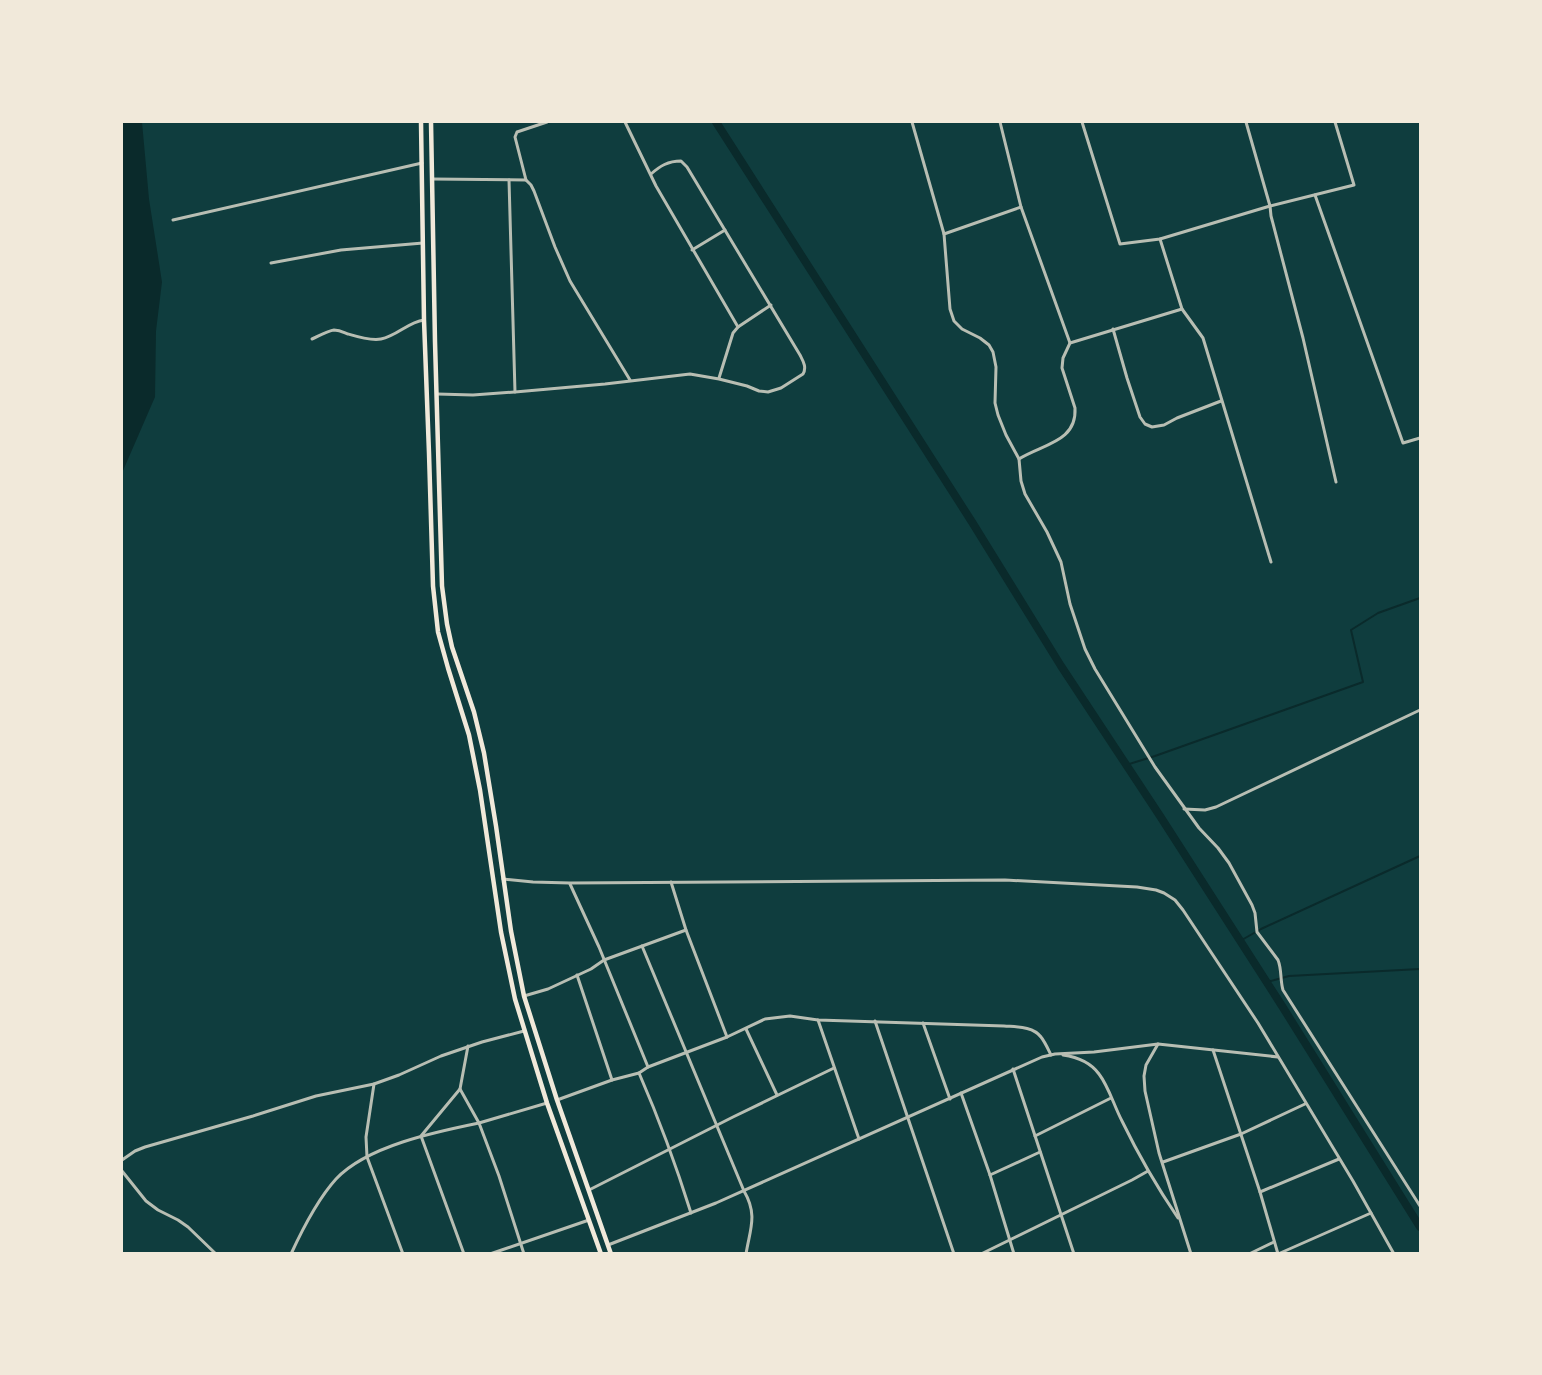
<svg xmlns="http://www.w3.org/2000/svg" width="1542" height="1375" viewBox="0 0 1542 1375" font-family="'Alegreya Sans',sans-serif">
<rect width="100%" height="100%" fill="#0f3d3e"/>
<!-- water -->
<polygon fill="#0a2a2b" points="122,122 142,122 149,199 162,282 156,331 155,397 122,473"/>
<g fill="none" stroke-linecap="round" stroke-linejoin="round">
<!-- stream -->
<g stroke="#0a2a2b" stroke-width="2">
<polyline points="1126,765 1155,756 1363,682 1351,630 1378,613 1420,598"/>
<polyline points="1240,941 1261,929 1420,856"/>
<polyline points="1267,982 1289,976 1420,969"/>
</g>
<!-- canal -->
<polyline stroke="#0a2a2b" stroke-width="8" points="716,122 972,522 1061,666 1160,816 1282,1006 1420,1227"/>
<!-- minor -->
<g stroke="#b8beb3" stroke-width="3">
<polyline points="547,122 517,132 515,137 526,180 531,185 534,191 555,247 570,281 630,380"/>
<polyline points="625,122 656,186 738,327"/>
<path d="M912,122L944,234L950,309L954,321L962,329L980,338L989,345L993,352L996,367L995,403L998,415L1006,435L1019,459L1021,481L1025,494L1047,532L1061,562L1070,604L1085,649L1095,669L1155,767L1199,828L1218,848L1229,863L1252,905L1255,913L1257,932L1278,960C1282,970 1280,980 1283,990L1420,1206"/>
<polyline points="1082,122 1120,244 1160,239 1270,206 1354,185 1335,122"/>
<polyline points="1246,122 1270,206 1271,216 1303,338 1336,482"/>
<polyline points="432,179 526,180"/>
<polyline points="509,180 515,392"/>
<polyline points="1315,195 1403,443 1420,438"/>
<polyline points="1021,207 1070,343"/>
<polyline points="173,220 422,163"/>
<polyline points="944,234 1021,207 1000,122"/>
<polyline points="1160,239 1182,309 1203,338 1271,562"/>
<polyline points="692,250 725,230"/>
<polyline points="271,263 341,250 423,243"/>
<polyline points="1113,329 1127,378 1140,417 1145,424 1152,427 1164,425 1177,418 1221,401"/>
<path d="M312,339C319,336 327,331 334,330C340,330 343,332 348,334C358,337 371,341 381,339C397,336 408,322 424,320"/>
<polyline points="719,378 733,333 738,327 771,305"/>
<path d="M437,394L473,395L515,392L605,384L690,374L719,379L747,386L759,391L768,392L781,388L803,374C807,367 803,361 800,355L687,167L681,161C668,161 660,166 651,174"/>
<path d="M1019,459C1043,444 1077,442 1075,408L1062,368L1063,358L1070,343L1182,309"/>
<polyline points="1184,809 1205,810 1216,807 1420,710"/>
<polyline points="503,879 533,882 570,883 1005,880 1137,887 1156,890 1164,893 1175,900 1183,910 1258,1023 1353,1181 1394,1254"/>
<polyline points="671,882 686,930 727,1037"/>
<polyline points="570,884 599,947 648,1067"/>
<path d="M642,946L744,1191C758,1215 750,1229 746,1254"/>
<polyline points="577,975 612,1080"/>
<polyline points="524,996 548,989 591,969 604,960 686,930"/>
<polyline points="818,1020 859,1139"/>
<polyline points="875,1021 954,1254"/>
<polyline points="923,1023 950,1099"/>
<polyline points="746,1029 777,1095"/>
<polyline points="1158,1044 1146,1065 1144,1076 1145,1091 1159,1153 1191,1254"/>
<polyline points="1213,1050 1260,1192 1278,1254"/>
<path d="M1063,1055C1077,1057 1091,1063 1099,1074C1109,1087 1114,1106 1122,1121C1138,1154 1157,1187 1178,1218"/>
<polyline points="1013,1069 1074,1254"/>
<path d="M639,1073C659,1119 676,1165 691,1213"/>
<polyline points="374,1084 366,1137 367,1157 403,1254"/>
<polyline points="460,1089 421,1136 464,1254"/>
<polyline points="961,1093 990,1175 1014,1254"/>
<path d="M557,1100L612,1080L639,1073L648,1067L727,1037L765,1019L790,1016L818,1020L1004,1026C1016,1027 1033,1026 1041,1037C1045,1042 1048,1049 1051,1055"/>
<polyline points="1035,1136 1111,1098"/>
<polyline points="122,1160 135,1151 145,1147 253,1116 316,1096 374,1084 399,1075 441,1056 482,1042 524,1031"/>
<polyline points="1163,1162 1241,1134 1305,1104"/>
<polyline points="122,1171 146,1201 158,1210 178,1220 188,1227 216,1254"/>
<polyline points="990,1175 1040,1152"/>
<polyline points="589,1190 733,1117 834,1068"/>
<polyline points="1260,1192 1339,1159"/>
<polyline points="608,1245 716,1203 1042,1057 1055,1054 1094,1052 1158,1044 1278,1057"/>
<path d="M291,1254C303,1228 317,1200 336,1179C367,1146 435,1132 479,1123L460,1089L468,1046"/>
<polyline points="490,1254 589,1220"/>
<polyline points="524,1254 499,1176 479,1123 547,1103"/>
<polyline points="981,1254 1132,1180 1148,1171"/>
<polyline points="1249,1254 1274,1242"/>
<polyline points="1278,1254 1371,1213"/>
</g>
<!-- secondary -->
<g stroke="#f1e9da" stroke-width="4.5">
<polyline points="421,122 424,320 429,453 433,586 438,632 448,668 469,735 480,790 501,932 515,999 547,1103 601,1254"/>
<polyline points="431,122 435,342 442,586 447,624 452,647 474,712 484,753 496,826 511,931 524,996 557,1100 611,1254"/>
</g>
</g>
<!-- border -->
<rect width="1542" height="1375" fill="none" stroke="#f1e9da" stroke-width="246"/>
</svg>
